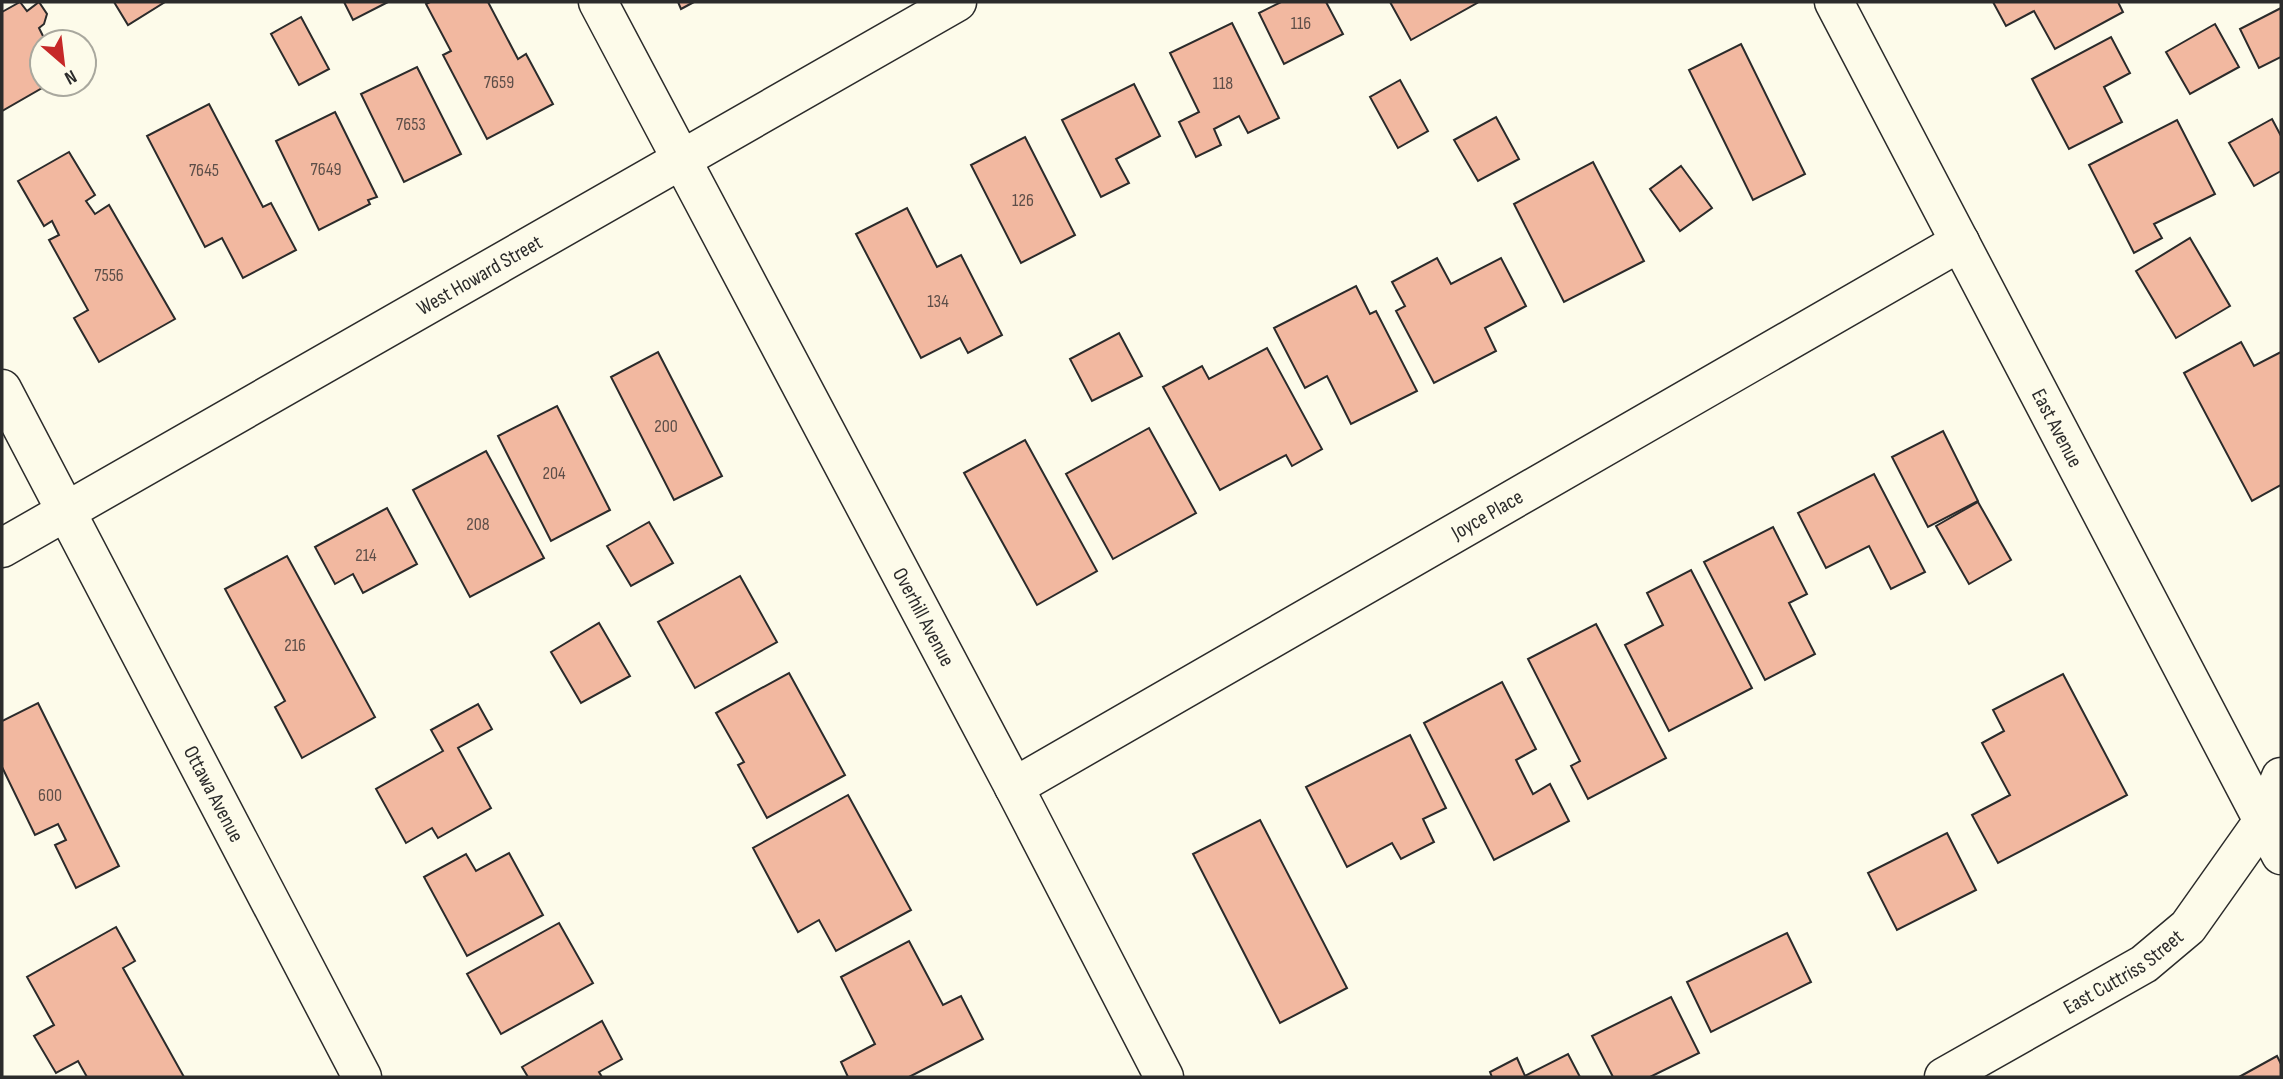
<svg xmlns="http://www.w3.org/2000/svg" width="2283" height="1079" viewBox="0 0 2283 1079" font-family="'Sofia Sans Condensed',sans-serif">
<rect width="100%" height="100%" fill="#fdfbea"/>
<!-- building -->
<g fill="#f2b8a0" stroke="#2b2b2b" stroke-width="2">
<polygon points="20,2 27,11 39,2 47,14 44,24 39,28 46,42 42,42 42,84 49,84 2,111 2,12"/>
<polygon points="114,2 165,2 128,25"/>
<polygon points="344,2 388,2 353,20"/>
<polygon points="430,2 488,2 518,59 526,54 553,104 487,139 443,55 451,51 426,4"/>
<polygon points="678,2 694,2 681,9"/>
<polygon points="1281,2 1326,2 1343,34 1284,64 1259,13"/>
<polygon points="1390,2 1476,2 1477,3 1411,40"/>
<polygon points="1993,2 2118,2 2123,12 2055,49 2034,11 2006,26"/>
<polygon points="2281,8 2281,57 2259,68 2240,29"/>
<polygon points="301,17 329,69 299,85 271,34"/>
<polygon points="1232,23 1279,118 1248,133 1239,116 1214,129 1221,145 1196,157 1179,122 1199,112 1170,53"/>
<polygon points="2215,24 2239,67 2190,94 2166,52"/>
<polygon points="2111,37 2130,73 2104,87 2122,122 2069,149 2032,79"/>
<polygon points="1741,44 1805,174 1753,200 1689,70"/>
<polygon points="417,67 461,154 404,182 361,94"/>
<polygon points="1400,80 1428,131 1398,148 1370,97"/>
<polygon points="1134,84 1160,136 1116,159 1129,183 1101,197 1062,120"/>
<polygon points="209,104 263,207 271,203 296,250 243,278 222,238 205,247 147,136"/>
<polygon points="335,112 377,197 368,200 370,204 319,230 276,141"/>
<polygon points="1496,117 1519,159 1478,181 1454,140"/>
<polygon points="2272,119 2281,136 2281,171 2254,186 2229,143"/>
<polygon points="2177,120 2215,194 2154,224 2162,238 2134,253 2089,165"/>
<polygon points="1025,137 1075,235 1021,263 971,165"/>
<polygon points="69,152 95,195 86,201 95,214 109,205 175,319 99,362 74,318 88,310 49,240 59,235 52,221 44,226 18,181"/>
<polygon points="1593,162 1644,261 1564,302 1514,204"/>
<polygon points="1681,166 1712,208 1680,231 1650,189"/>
<polygon points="907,208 937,267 961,255 1002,335 968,353 960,338 921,358 856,234"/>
<polygon points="2190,238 2230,306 2176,338 2136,271"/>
<polygon points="1437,258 1451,284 1501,258 1526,306 1485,328 1496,351 1434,383 1396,311 1405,306 1392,282"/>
<polygon points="1356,286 1370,314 1376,311 1417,391 1351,424 1327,376 1305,388 1274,328"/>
<polygon points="1119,333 1142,376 1092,401 1070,359"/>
<polygon points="2241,342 2254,366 2281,352 2281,485 2252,501 2184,373"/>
<polygon points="1267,348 1322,449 1292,466 1286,455 1220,490 1163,387 1202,366 1209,379"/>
<polygon points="658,352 722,476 674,500 611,377"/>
<polygon points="557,406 610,510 551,541 498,436"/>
<polygon points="1149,428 1196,513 1113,559 1066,474"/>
<polygon points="1943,431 1978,501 1928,527 1892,457"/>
<polygon points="1025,440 1097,571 1037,605 964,473"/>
<polygon points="486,451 544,558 470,597 413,490"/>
<polygon points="1874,474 1925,572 1891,589 1869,546 1826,568 1798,513"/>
<polygon points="1978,502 2011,560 1969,584 1936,526"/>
<polygon points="387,508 417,564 363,593 353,574 335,584 315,547"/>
<polygon points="649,522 673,563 631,586 607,546"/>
<polygon points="1773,527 1807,594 1789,603 1815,654 1765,680 1704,562"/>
<polygon points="287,556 375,717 302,758 275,707 285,701 225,589"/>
<polygon points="1691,570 1752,688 1669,731 1625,645 1663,625 1647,593"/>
<polygon points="740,576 777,642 695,688 658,622"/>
<polygon points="599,623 630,676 581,703 551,652"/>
<polygon points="1596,624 1666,758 1588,799 1571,766 1580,761 1528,659"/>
<polygon points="789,673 845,775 767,818 738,765 744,762 716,713"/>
<polygon points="2063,674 2127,795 1998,863 1972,815 2010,795 1982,743 2004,731 1993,710"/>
<polygon points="1502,682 1536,749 1516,760 1533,794 1550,784 1569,821 1494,860 1424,723"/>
<polygon points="38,703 119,866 76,888 55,845 66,840 58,824 35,835 2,767 2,721"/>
<polygon points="478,704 492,729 458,748 491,808 438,838 432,828 406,843 376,789 443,751 431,730"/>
<polygon points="1410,735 1446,808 1423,819 1434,842 1401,859 1392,843 1347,867 1306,787"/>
<polygon points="848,795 911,910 836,951 819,920 798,932 753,848"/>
<polygon points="1260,820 1347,988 1280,1023 1193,854"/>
<polygon points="1947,833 1976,890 1897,930 1868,873"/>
<polygon points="509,853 543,915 467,956 424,877 466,854 476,871"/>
<polygon points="559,923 593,983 501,1034 467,974"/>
<polygon points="116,927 135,961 123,968 184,1077 87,1077 78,1061 56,1073 34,1036 54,1025 27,977"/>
<polygon points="1787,933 1811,982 1711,1032 1687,982"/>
<polygon points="909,941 943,1005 961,996 983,1039 909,1077 848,1077 841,1062 875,1044 841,977"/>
<polygon points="1671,997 1699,1053 1650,1077 1613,1077 1592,1036"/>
<polygon points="602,1021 622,1059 599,1072 602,1077 528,1077 522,1067"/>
<polygon points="1568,1054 1580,1077 1492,1077 1490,1072 1517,1058 1525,1076"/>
<polygon points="2277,1056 2281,1064 2281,1077 2239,1077"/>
</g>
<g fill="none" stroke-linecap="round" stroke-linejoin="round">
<defs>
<g id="minor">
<path id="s1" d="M598,2L1014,787L1164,1077"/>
<path id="s2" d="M1834,2L2281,855"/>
<path id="s3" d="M2,389L362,1077"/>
<path id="s4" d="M2,548L957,2"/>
<path id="s5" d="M1014,787L1960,242"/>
<path id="s6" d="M1944,1077L2144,964L2188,927L2263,821L2281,777"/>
</g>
</defs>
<!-- minor casing -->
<use href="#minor" stroke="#2b2b2b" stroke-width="41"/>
<!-- minor -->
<use href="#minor" stroke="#fdfbea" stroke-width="38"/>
</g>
<g text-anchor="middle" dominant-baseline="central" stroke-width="5" stroke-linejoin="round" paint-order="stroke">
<!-- number labels -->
<g font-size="18" fill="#5d4e48">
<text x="1301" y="23">116</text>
<text x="499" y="82">7659</text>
<text x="1223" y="83">118</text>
<text x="411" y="124">7653</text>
<text x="326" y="169">7649</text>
<text x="204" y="170">7645</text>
<text x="1023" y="200">126</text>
<text x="109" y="275">7556</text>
<text x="938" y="301">134</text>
<text x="666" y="426">200</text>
<text x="554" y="473">204</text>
<text x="478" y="524">208</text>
<text x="366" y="555">214</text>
<text x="295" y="645">216</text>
<text x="50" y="795">600</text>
</g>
<!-- street labels -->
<g font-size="21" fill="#2b2b2b" stroke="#fdfbea">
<text stroke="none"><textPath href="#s4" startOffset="550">West Howard Street</textPath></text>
<text stroke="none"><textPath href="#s2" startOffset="481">East Avenue</textPath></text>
<text stroke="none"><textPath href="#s5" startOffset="546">Joyce Place</textPath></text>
<text stroke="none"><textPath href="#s1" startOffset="696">Overhill Avenue</textPath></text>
<text stroke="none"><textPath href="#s3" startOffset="457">Ottawa Avenue</textPath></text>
<text stroke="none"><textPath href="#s6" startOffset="208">East Cuttriss Street</textPath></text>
</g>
</g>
<!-- border -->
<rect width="2283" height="1079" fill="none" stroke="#2b2b2b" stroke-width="7"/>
<!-- north arrow -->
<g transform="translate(63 63) rotate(152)"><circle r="33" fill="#fdfbea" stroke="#a9a89e" stroke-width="2"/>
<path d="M0-5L12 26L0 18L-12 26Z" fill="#c62828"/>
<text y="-10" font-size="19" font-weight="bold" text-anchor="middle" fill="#2b2b2b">N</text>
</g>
</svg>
